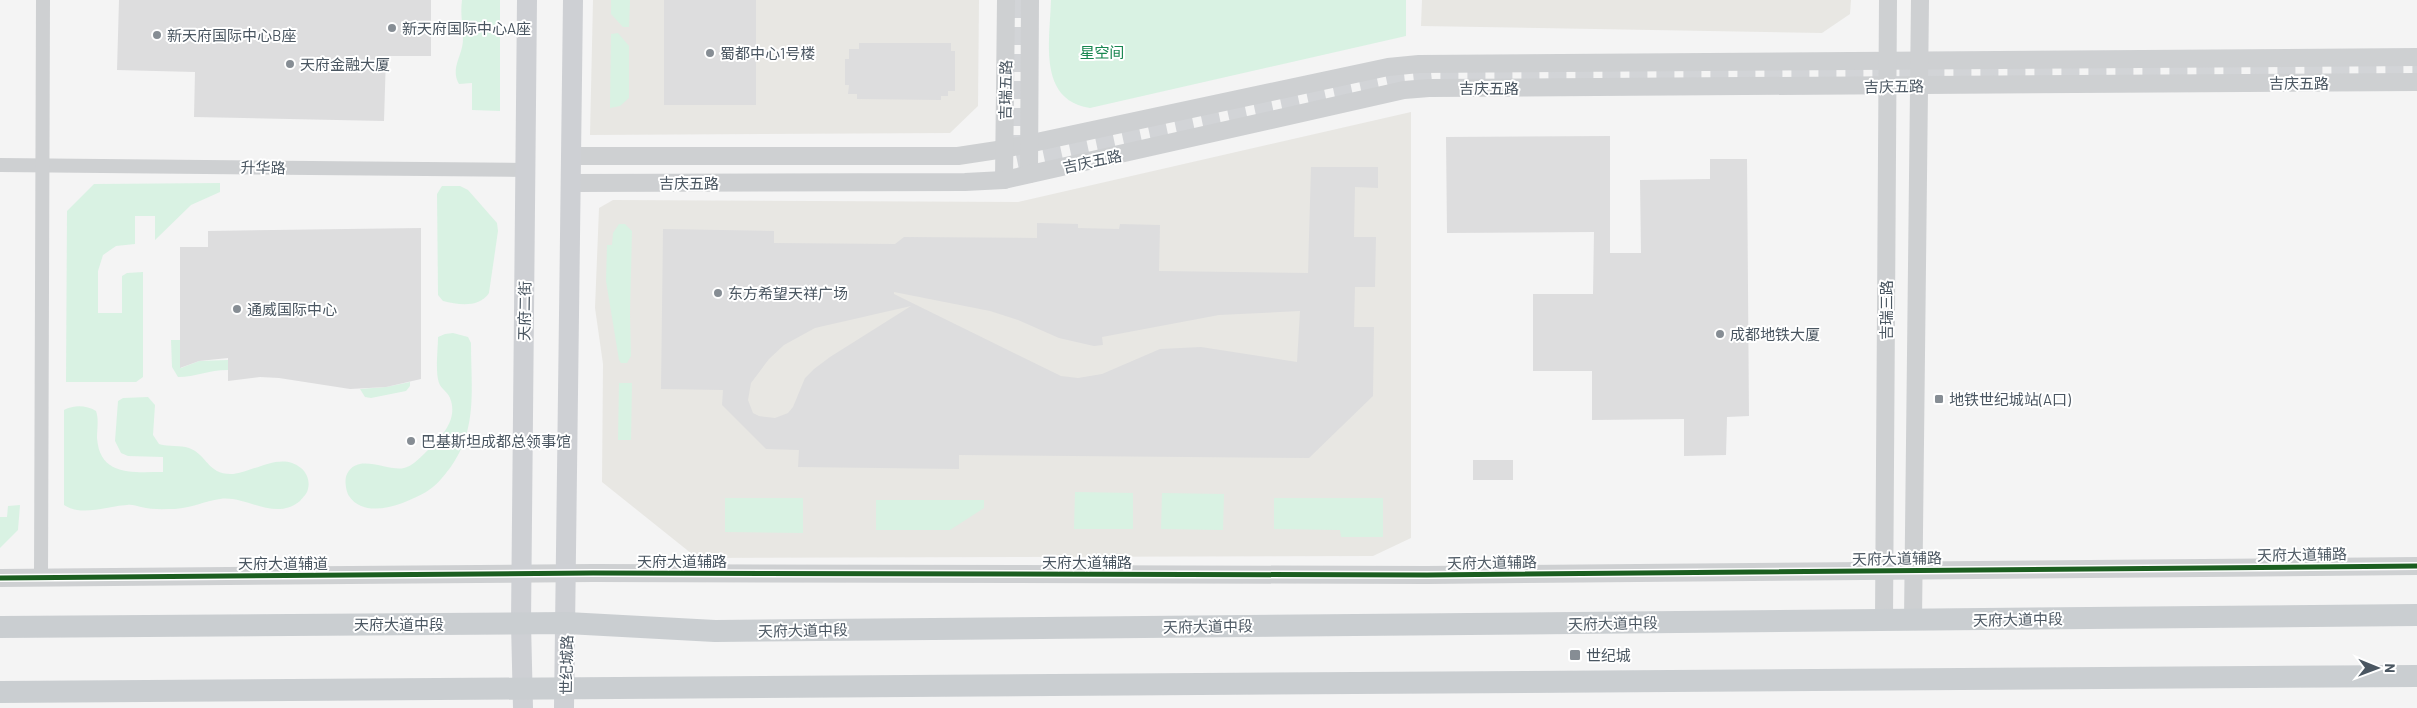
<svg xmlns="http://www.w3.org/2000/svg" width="2417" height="708" viewBox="0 0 2417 708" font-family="Barlow,'Noto Sans SC',sans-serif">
<rect width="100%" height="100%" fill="#f4f4f4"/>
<!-- commercial -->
<g fill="#e8e7e3">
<polygon points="593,0 979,0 978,106 950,133 590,135"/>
<polygon points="1422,0 1851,0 1850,14 1822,33 1421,26"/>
<polygon points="1411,112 1411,538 1373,556 697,558 602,482 603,364 595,308 599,208 613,200 1018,202"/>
</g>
<!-- green -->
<g fill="#d9f2e3">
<path d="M462,0H500V111L472,110V83L459,84C450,67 463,56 463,39C463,26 460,14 462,0Z"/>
<polygon points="611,0 630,0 629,27 623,27 611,14"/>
<path d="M1051,0H1406V36L1090,108C1037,100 1050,40 1051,0Z"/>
<polygon points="618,33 629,46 629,98 620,106 610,108 611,34"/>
<polygon points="220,183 220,192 191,205 155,240 155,216 135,216 135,244 116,246 103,255 98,271 98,313 122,313 122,276 127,273 143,272 143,377 136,382 66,382 67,211 94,184"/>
<path d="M442,186H460L468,190L497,223L498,231L489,293C479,308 459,305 443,301L438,295L437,194Z"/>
<polygon points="619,224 625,224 632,231 630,313 631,356 627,363 621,363 619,360 606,281 607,245 612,245 613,233"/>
<path d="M453,333L468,337L471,343C471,389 478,429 450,468C443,477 436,486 426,492C406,503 366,521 349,496C346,491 344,480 347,474C358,452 388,472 404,468C412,466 419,459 425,453C440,439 459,420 450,398C448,392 441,389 439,383C435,372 438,349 438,337L445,334Z"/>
<path d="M171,340H180L181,368L199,361L228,360V370C208,370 196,377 178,377L172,367Z"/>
<polygon points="410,382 410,386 406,391 371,398 365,397 360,389 386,387"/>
<polygon points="619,383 632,383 631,440 618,440"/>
<path d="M148,397L155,405L153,435L159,444C169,447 180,445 189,448C208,455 207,475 233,474C254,472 281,451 301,468C307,473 310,481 308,489C307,494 303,497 300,501C275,522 246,495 220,499C205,501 191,508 175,509C164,509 152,510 141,507C136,506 132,504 127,505C107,506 82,517 64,505V410C74,405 86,405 96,411C99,419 97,429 97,438C100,477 133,472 163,472V457L128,456L121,453L115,441L118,401L123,398Z"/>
<polygon points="1075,492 1133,493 1133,529 1074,529"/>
<polygon points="1162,493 1224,494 1223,530 1161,529"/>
<polygon points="725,498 803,498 803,533 725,532"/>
<polygon points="1274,498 1383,498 1383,537 1341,537 1340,530 1274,529"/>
<polygon points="876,500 984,500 984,508 950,530 876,530"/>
<polygon points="20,505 18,530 0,548 0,517 7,517 8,506"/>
</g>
<!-- building -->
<g fill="#ddddde" fill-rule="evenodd">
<polygon points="119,0 431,0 431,56 386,56 384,121 194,117 195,72 117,70"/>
<rect x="664" y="0" width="92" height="105"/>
<polygon points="859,43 951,43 951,51 955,51 955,91 948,91 948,96 941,96 941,100 857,99 857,94 848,94 849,85 845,85 845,59 849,59 849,49 859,49"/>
<polygon points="1610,136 1610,253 1641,253 1640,180 1710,179 1710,159 1747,159 1749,416 1727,417 1726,455 1684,456 1684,419 1592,420 1592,371 1533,371 1533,294 1593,294 1594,232 1447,233 1446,137"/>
<path d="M1311,167H1378V188L1355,187L1354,237H1376L1375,287H1355L1354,327H1374L1373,396L1309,458L959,455V469L798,467L799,450L766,449L722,405L723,390L661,389L663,229L774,231V243L895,244L904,237L1037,238V223L1078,224V228L1119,229L1120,224L1160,225L1159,271L1308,273ZM894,292L990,311L1018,320L1059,338L1094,346L1103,345L1102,337L1219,315L1300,311L1297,362L1201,347L1160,349L1102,374L1078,378L1061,376L894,294ZM911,306L830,357L814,369L805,378L793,407L788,413L775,418L759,416L753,413L748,400L751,383L769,359L784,345L815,328Z"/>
<polygon points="421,228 421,379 386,387 350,389 279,378 260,377 228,381 228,358 199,361 180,368 180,247 208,247 208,231"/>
<rect x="1473" y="460" width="40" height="20"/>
</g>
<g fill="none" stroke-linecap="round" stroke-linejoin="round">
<!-- tertiary-tunnel -->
<polyline stroke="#d2d4d7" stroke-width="18" stroke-dasharray="18 9" stroke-linecap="butt" points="1017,0 1015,160 1394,80 1432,76 2417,69"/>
<!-- minor -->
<g stroke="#ced0d2" stroke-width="14">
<polyline points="0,165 525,170"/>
<polyline points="41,577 43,0"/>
</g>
<!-- tertiary -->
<g stroke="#ced0d2" stroke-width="18">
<polyline points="571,156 958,156 1004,149 1388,67 1419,64 2417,57"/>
<polyline points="1029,174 1030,0"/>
<polyline points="1004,180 1006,0"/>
<polyline points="571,183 965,182 1004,180 1404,90 1429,88 2417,82"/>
<polyline points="0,578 593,573 1427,575 2417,566"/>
<polyline points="1884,620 1888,0"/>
<polyline points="1913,620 1920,0"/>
</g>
<!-- secondary -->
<g stroke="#ced0d4" stroke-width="20">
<polyline points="523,708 521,623 527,0"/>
<polyline points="564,708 573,0"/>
</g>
<!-- primary -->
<g stroke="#caced1" stroke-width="22">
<polyline points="0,627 567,623 715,631 2417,615"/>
<polyline points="0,692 2417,676"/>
</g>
<defs>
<polyline id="cycleway" points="0,578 593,573 1427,575 2417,566"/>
</defs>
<!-- cycleway casing -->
<use href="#cycleway" stroke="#fff" stroke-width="8"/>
<!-- cycleway -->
<use href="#cycleway" stroke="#1b5e20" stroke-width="5"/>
</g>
<!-- markers -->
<g fill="#868d94" stroke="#fff" stroke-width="2">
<circle cx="392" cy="28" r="5"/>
<circle cx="157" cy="35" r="5"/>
<circle cx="710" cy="53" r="5"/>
<circle cx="290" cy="64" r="5"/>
<circle cx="718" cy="293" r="5"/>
<circle cx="237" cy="309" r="5"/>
<circle cx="1720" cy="334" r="5"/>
<rect x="1934" y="394" width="10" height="10" rx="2.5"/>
<circle cx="411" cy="441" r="5"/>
<rect x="1569" y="649" width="12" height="12" rx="2.5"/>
</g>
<g text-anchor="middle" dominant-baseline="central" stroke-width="4" stroke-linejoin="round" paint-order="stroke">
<!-- poi labels -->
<g font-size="15" fill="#4a5661" stroke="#fff" text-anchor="start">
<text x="402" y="28">新天府国际中心A座</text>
<text x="167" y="35">新天府国际中心B座</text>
<text x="720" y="53">蜀都中心1号楼</text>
<text x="300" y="64">天府金融大厦</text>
<text x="728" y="293">东方希望天祥广场</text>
<text x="247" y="309">通威国际中心</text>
<text x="1730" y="334">成都地铁大厦</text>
<text x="1949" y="399">地铁世纪城站(A口)</text>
<text x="421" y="441">巴基斯坦成都总领事馆</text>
<text x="1586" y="655">世纪城</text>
</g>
<!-- park labels -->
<g font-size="15" fill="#17864f" stroke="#fff">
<text x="1102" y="52">星空间</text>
</g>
<!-- street labels -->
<g font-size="15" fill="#4a5661" stroke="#fff">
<text x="2299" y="83">吉庆五路</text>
<text transform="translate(1894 86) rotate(-1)">吉庆五路</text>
<text x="1489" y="88">吉庆五路</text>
<text transform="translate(1005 90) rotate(-89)">吉瑞五路</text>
<text transform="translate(1092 161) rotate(-12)">吉庆五路</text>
<text transform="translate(263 167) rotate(1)">升华路</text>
<text x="689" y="183">吉庆五路</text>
<text transform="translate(1886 310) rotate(-90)">吉瑞三路</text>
<text transform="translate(524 311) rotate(-89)">天府二街</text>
<text transform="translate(2302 554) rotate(-1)">天府大道辅路</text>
<text transform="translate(1897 558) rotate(-1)">天府大道辅路</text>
<text x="682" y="561">天府大道辅路</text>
<text x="1087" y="562">天府大道辅路</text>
<text transform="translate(1492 562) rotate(-1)">天府大道辅路</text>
<text x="283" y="563">天府大道辅道</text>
<text transform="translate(2018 619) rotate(-1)">天府大道中段</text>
<text transform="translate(1613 623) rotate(-1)">天府大道中段</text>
<text x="399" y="624">天府大道中段</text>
<text transform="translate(1208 626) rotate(-1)">天府大道中段</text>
<text transform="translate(803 630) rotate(-1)">天府大道中段</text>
<text transform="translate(566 665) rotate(-89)">世纪城路</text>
</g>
</g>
<!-- north arrow -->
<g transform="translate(2377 668) rotate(91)" stroke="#ffffff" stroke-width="4" paint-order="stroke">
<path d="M0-4L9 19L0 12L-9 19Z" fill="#4a5661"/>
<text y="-8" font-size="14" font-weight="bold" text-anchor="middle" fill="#4a5661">N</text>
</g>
</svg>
